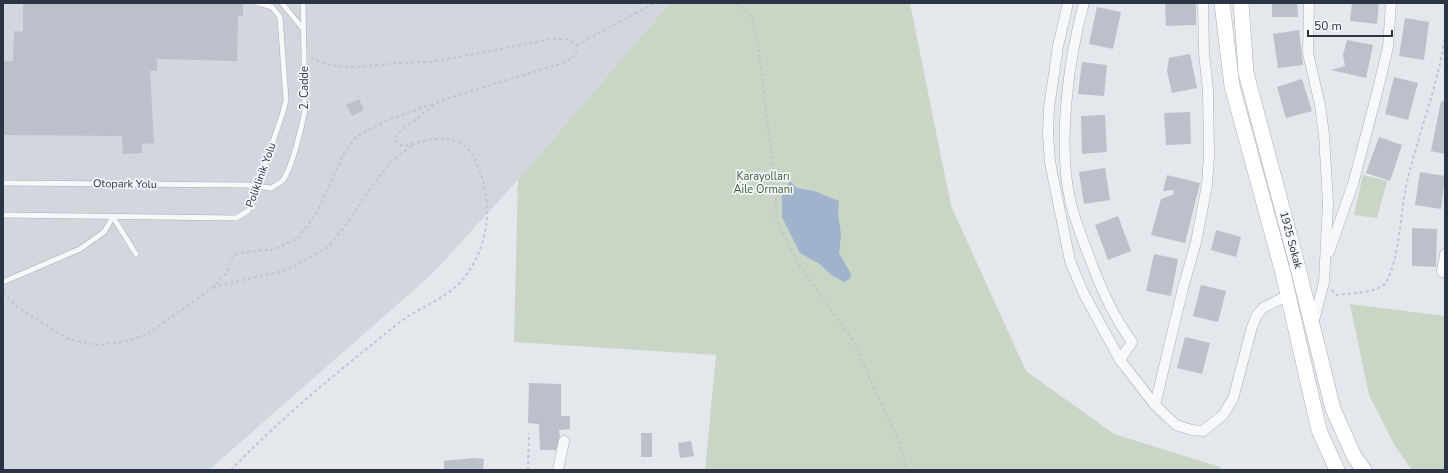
<svg xmlns="http://www.w3.org/2000/svg" width="1448" height="473" viewBox="0 0 1448 473" font-family="'Nunito Sans',sans-serif">
<rect width="100%" height="100%" fill="#e4e7ec"/>
<!-- built -->
<polygon fill="#d2d6de" points="3,3 670,3 518,180 432,274 209,470 3,470"/>
<!-- green -->
<g fill="#c9d6c5">
<polygon points="670,3 910,3 951,206 1026,371 1114,434 1220,467 1222,470 705,470 716,355 514,342 518,180"/>
<polygon points="1363,175 1387,181 1377,218 1354,215"/>
<polygon points="1350,304 1445,316 1445,470 1412,470 1395,446 1369,395"/>
</g>
<!-- water -->
<polygon fill="#9fb4cc" points="790,181 797,188 814,191 839,201 838,215 841,234 839,253 851,274 850,279 844,282 833,276 818,263 800,253 782,217 782,194"/>
<!-- building -->
<g fill="#bbc0ca">
<polygon points="23,3 243,3 243,16 238,16 237,61 157,59 157,71 150,71 154,143 142,144 142,153 123,154 122,136 3,135 3,61 13,61 14,31 23,32"/>
<polygon points="1165,3 1196,3 1196,25 1166,26"/>
<polygon points="1272,3 1297,3 1298,17 1272,17"/>
<polygon points="1352,3 1379,3 1377,24 1350,21"/>
<polygon points="1097,7 1121,12 1113,49 1089,44"/>
<polygon points="1405,18 1429,22 1424,60 1399,56"/>
<polygon points="1299,30 1303,65 1278,68 1273,34"/>
<polygon points="1347,40 1373,45 1366,78 1331,70 1345,66 1343,55"/>
<polygon points="1190,54 1197,88 1172,93 1167,71 1169,58"/>
<polygon points="1082,62 1107,65 1104,96 1078,94"/>
<polygon points="1394,77 1418,83 1408,120 1385,114"/>
<polygon points="1302,79 1312,111 1286,118 1277,87"/>
<polygon points="359,99 364,110 352,116 346,105"/>
<polygon points="1441,101 1445,102 1445,154 1431,151"/>
<polygon points="1190,112 1191,144 1166,145 1164,113"/>
<polygon points="1105,115 1107,152 1082,154 1081,116"/>
<polygon points="1379,137 1402,145 1390,181 1366,173"/>
<polygon points="1105,168 1110,200 1084,204 1079,172"/>
<polygon points="1420,172 1445,176 1441,209 1415,205"/>
<polygon points="1167,175 1200,183 1185,243 1151,235 1161,199 1174,194 1173,190 1163,191"/>
<polygon points="1118,216 1131,251 1108,260 1095,225"/>
<polygon points="1412,228 1437,229 1436,267 1412,266"/>
<polygon points="1216,230 1241,237 1236,257 1211,250"/>
<polygon points="1154,254 1178,259 1171,296 1146,291"/>
<polygon points="1201,285 1226,291 1218,322 1193,316"/>
<polygon points="1185,337 1210,343 1202,374 1177,368"/>
<polygon points="529,383 561,384 561,416 570,416 570,429 559,430 560,436 556,450 540,450 539,424 528,423"/>
<rect x="641" y="433" width="11" height="24"/>
<polygon points="691,441 694,456 680,458 678,443"/>
<polygon points="473,458 484,459 483,470 444,470 444,461"/>
</g>
<g fill="none" stroke-linecap="round" stroke-linejoin="round">
<defs>
<g id="service">
<polyline points="282,3 303,29"/>
<polyline points="3,183 246,185"/>
<path d="M271,188C274,186 279,184 282,181C292,170 302,125 305,110L303,3"/>
<polyline points="3,215 236,218 248,211 253,201 283,112 286,100 280,17 272,7 258,3"/>
<polyline points="3,282 80,249 104,232 113,217 136,254"/>
</g>
<g id="minor">
<polyline points="1068,3 1058,46 1049,108 1048,134 1050,162 1070,261 1084,294 1120,360 1155,405 1176,425 1192,430 1203,431 1223,415 1233,399 1252,327 1257,315 1263,308 1288,295"/>
<path d="M1084,3C1068,61 1057,146 1071,204C1076,223 1083,241 1090,259C1101,289 1113,316 1132,342L1120,360"/>
<polyline points="1309,3 1308,53 1320,105 1324,135 1328,203 1324,282 1313,324"/>
<polyline points="1329,252 1353,184 1377,93 1388,47 1391,3"/>
<polyline points="1442,272 1445,254"/>
<polyline points="1155,405 1183,288 1196,242 1207,185 1209,155 1208,90 1204,54 1203,3"/>
<polyline points="558,470 564,441"/>
</g>
<g id="secondary">
<polyline points="1222,3 1232,86 1283,273 1319,430 1337,470"/>
<polyline points="1241,3 1246,73 1296,260 1333,409 1354,456 1364,470"/>
</g>
</defs>
<!-- service casing -->
<use href="#service" stroke="#a9aeb7" stroke-width="6"/>
<!-- minor casing -->
<use href="#minor" stroke="#a9aeb7" stroke-width="11"/>
<!-- secondary casing -->
<use href="#secondary" stroke="#a9aeb7" stroke-width="16"/>
<!-- path -->
<g stroke="#c2c5cb" stroke-width="2" stroke-dasharray="3 3" stroke-linecap="butt">
<polyline points="736,3 751,15 758,46 776,190 776,219 799,265 855,343 871,382 899,441 907,470"/>
<polyline points="577,45 655,3"/>
<polyline points="213,287 287,270 327,248 346,225 374,183 393,160 414,144"/>
<path d="M1332,290L1337,295C1350,293 1380,293 1386,282C1400,258 1400,214 1406,187C1417,136 1438,87 1445,36"/>
<polyline points="3,293 17,307 68,339 97,345 123,342 146,335 212,288 227,273 231,260 239,253 275,249 298,238 317,212 346,149 356,137 383,122 435,103"/>
<path d="M231,470C283,416 341,369 400,322C420,307 448,298 464,278C491,244 494,196 474,158C457,128 431,140 404,146L398,144L395,139L398,133L439,101L559,64C570,60 577,58 577,45L566,39H552C513,46 474,55 435,61C420,63 404,62 389,64C364,66 333,72 311,57"/>
<polyline points="528,470 529,433"/>
</g>
<!-- service -->
<use href="#service" stroke="#f7f8fa" stroke-width="5"/>
<!-- minor -->
<use href="#minor" stroke="#f7f8fa" stroke-width="10"/>
<!-- secondary -->
<use href="#secondary" stroke="#fff" stroke-width="15"/>
<defs>
<polyline id="service-bridge" points="246,185 271,188"/>
</defs>
<!-- service-bridge casing -->
<use href="#service-bridge" stroke="#a9aeb7" stroke-width="6" stroke-linecap="butt"/>
<!-- service-bridge -->
<use href="#service-bridge" stroke="#f7f8fa" stroke-width="5"/>
</g>
<g text-anchor="middle" dominant-baseline="central" stroke-width="3.5" stroke-linejoin="round" paint-order="stroke">
<!-- street labels -->
<g font-size="11" fill="#2b3445" stroke="#f4f6f9">
<text transform="translate(304 88) rotate(-90)">2. Cadde</text>
<text transform="translate(261 175) rotate(-70)">Poliklinik Yolu</text>
<text transform="translate(125 184) rotate(1)">Otopark Yolu</text>
<text transform="translate(1291 240) rotate(75)">1925 Sokak</text>
</g>
<!-- park labels -->
<g font-size="11" fill="#3f6138" stroke="#f4f6f9">
<text x="763" y="176">Karayolları<tspan x="763" dy="13">Aile Ormanı</tspan></text>
</g>
</g>
<!-- border -->
<rect width="1448" height="473" fill="none" stroke="#2b3445" stroke-width="8"/>
<!-- scale -->
<path d="M1308 30v6h84v-6" fill="none" stroke="#2b3445" stroke-width="2"/>
<text x="1314" y="30" font-size="12" fill="#2b3445" stroke="#f4f6f9" stroke-width="3" paint-order="stroke">50 m</text>
</svg>
